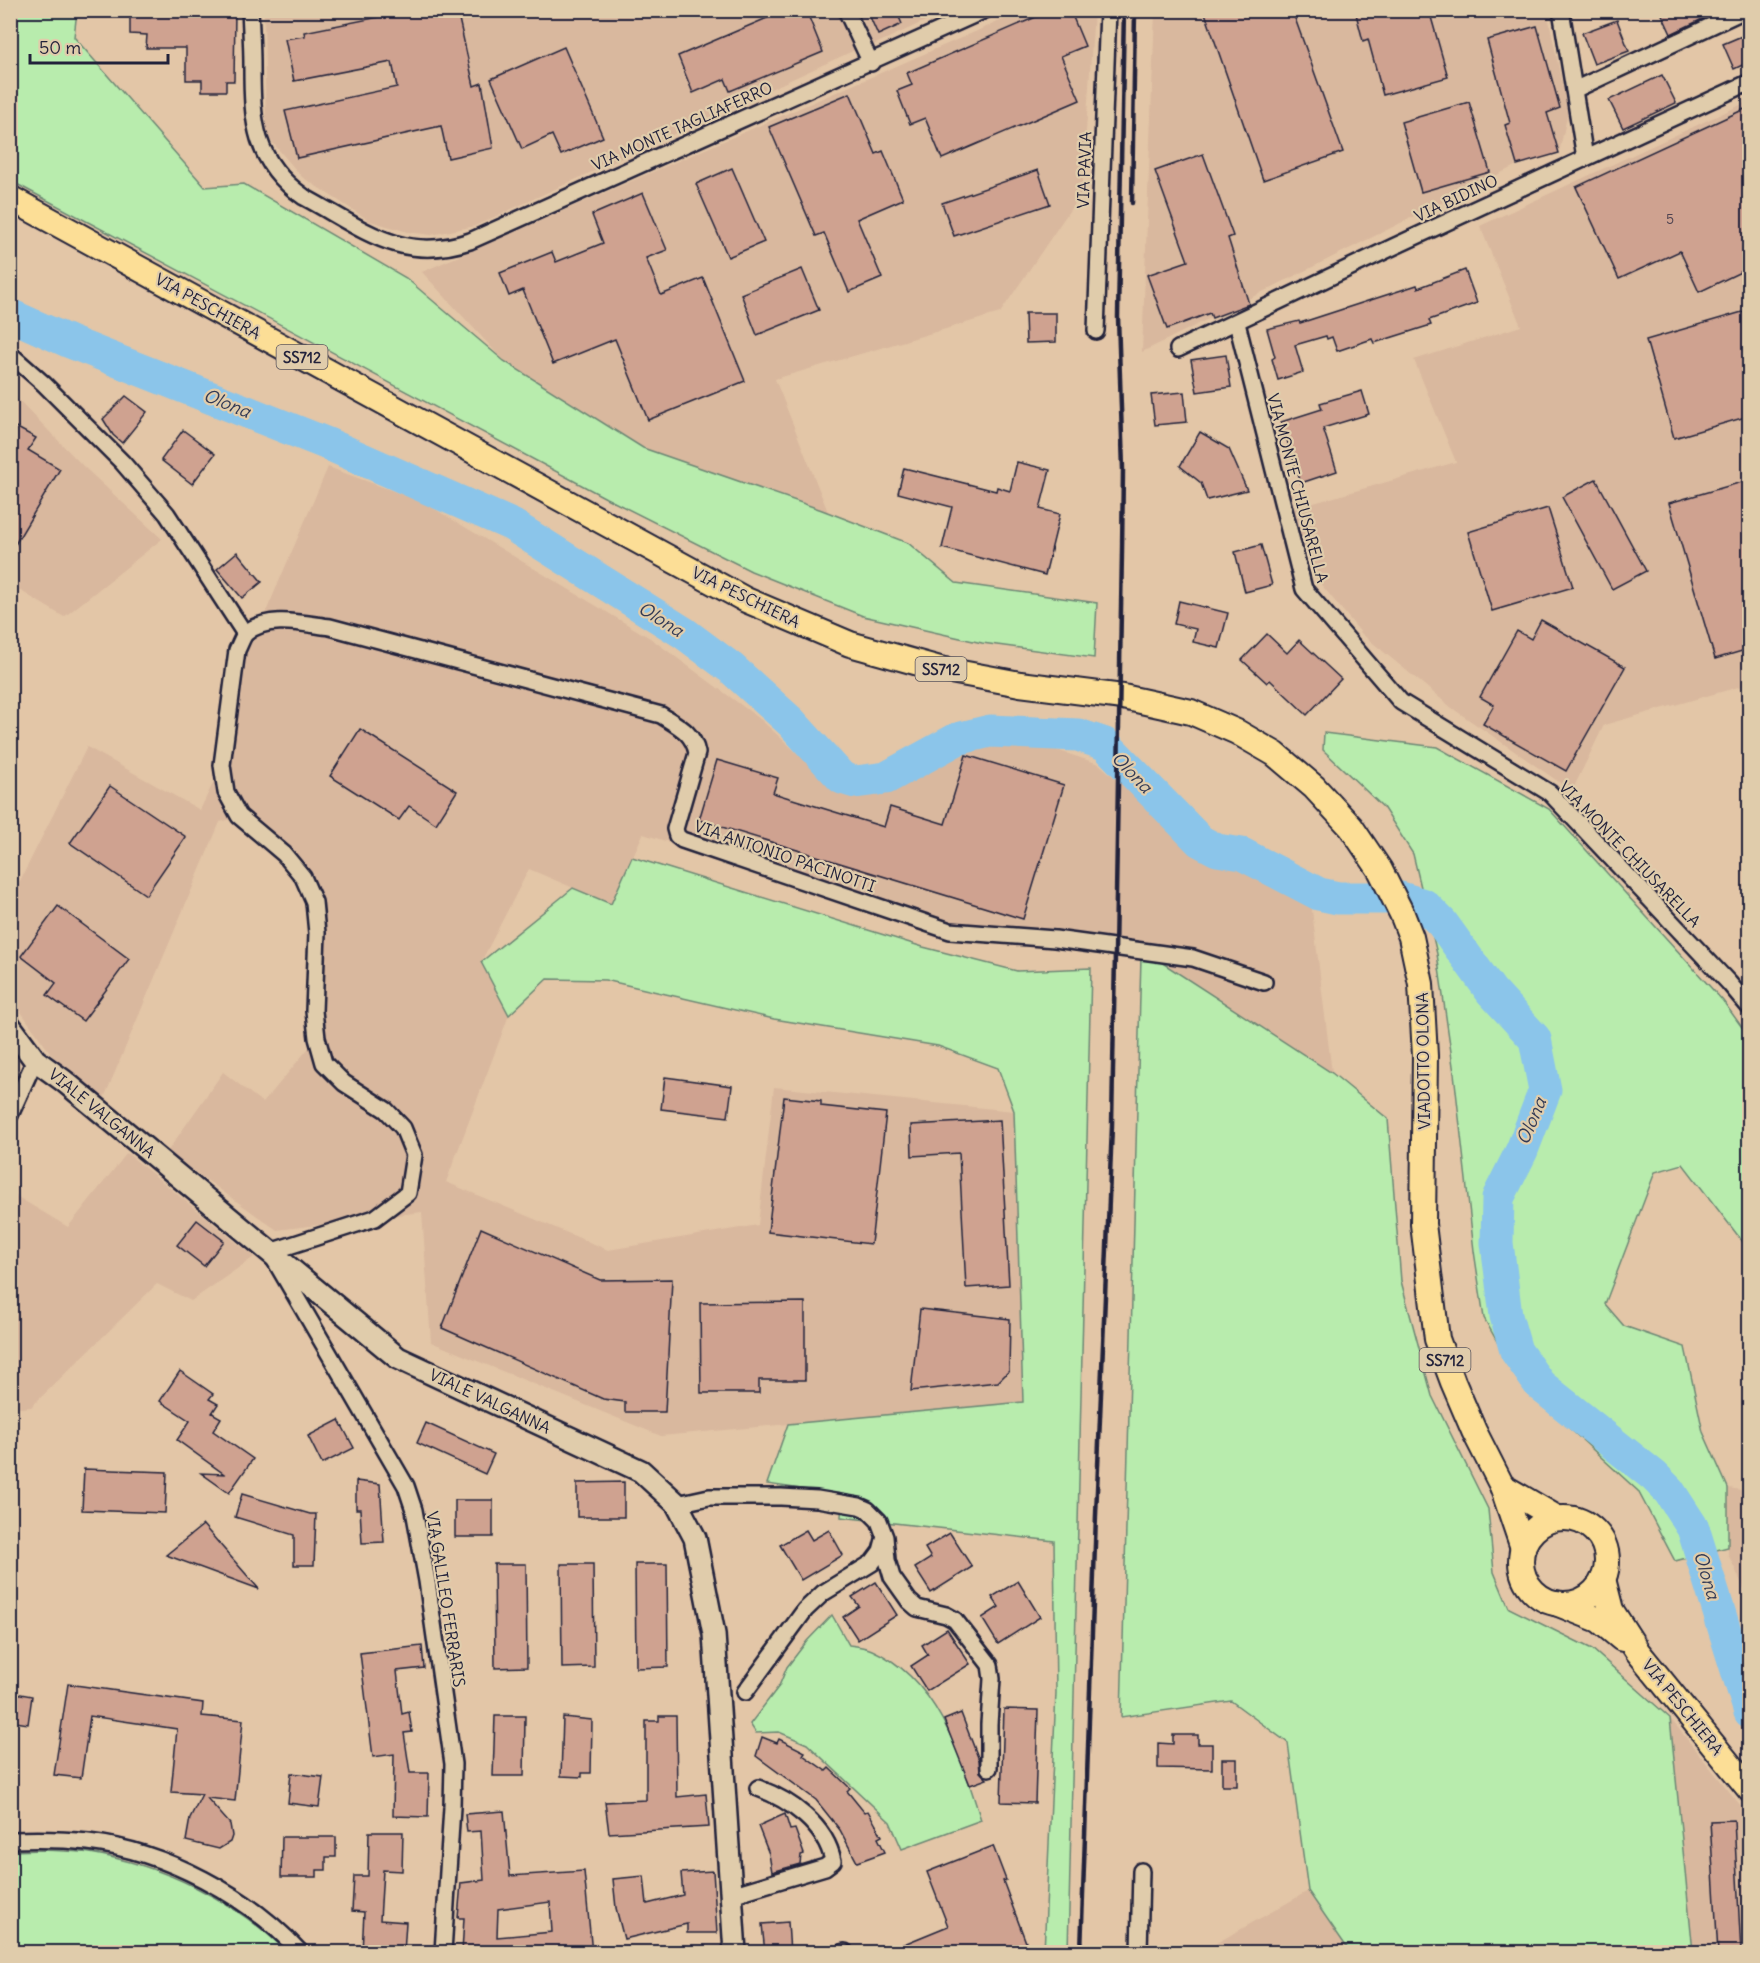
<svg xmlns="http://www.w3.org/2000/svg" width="1760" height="1963" viewBox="0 0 1760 1963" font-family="Delius,sans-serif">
<rect width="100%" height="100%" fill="#e3c6a7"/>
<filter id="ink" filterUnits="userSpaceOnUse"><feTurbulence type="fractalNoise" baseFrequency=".0167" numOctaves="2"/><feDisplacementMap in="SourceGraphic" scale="12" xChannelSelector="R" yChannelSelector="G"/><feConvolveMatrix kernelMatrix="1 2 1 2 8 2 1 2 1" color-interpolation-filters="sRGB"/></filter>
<g filter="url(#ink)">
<!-- built -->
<g fill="#d9b89e">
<polygon points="264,11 835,11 855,50 475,226 431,235 408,232 370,221 302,177 266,135"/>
<polygon points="859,11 947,11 873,45"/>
<polygon points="1023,11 1094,11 1082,192 1000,313 775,379 828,512 643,448 504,361 422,272"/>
<polygon points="1155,11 1547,11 1568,112 1559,153 1517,165 1142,352"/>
<polygon points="1749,101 1749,684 1604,725 1572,791 1452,708 1362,634 1315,577 1293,509 1456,462 1414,360 1521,326 1480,226"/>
<polygon points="10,391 83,466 162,539 64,617 11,585"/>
<polygon points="328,467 423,502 650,638 760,719 832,785 887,789 970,751 1029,741 1099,764 1195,848 1311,902 1332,1073 1158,960 951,929 643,834 611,904 529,869 481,962 509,1015 446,1182 608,1250 758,1225 774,1087 1014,1111 1023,1402 661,1436 431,1342 422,1212 277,1230 167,1152 223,1072 263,1103 317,1038 317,933 303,877 242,816 220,822 102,1103 64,1072 11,998 10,901 87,747 200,810 222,765 237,650 260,626"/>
<polygon points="127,1153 254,1257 191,1301 157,1284 31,1407 11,1409 11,1193 68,1227"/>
<polygon points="1728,1488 1749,1491 1749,1599 1728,1554"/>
<polygon points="1670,1718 1749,1816 1749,1952 1693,1952"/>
<polygon points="1308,1891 1350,1952 1201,1952"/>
</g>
<!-- green -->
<g fill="#b8ecad" stroke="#6d8774" stroke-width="1.5">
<polygon points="10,11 77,11 74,37 205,187 244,184 406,278 504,361 643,448 822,510 908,543 956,583 1097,603 1094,658 982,643 863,616 751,571 606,498 11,181"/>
<polygon points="1324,733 1437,747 1549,809 1723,1001 1749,1037 1749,1250 1683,1164 1655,1172 1605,1304 1624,1326 1685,1347 1703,1432 1728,1488 1728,1547 1675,1561 1638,1491 1520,1383 1484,1318 1474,1251 1454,1073 1437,954 1413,854 1383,807 1323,750"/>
<polygon points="632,857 923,947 1017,971 1091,968 1068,1952 1044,1952 1056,1693 1054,1541 841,1517 842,1495 767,1484 788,1424 1023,1402 1014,1111 998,1068 938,1046 774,1019 605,980 547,979 509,1015 481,962 573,888 611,904"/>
<polygon points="1141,957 1158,960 1332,1073 1388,1119 1401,1281 1432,1396 1488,1509 1494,1572 1509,1608 1592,1649 1670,1718 1693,1952 1350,1952 1308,1891 1288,1743 1231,1701 1121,1717"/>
<path d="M832,1615L849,1645C857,1646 865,1647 872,1650C938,1679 961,1757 981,1820L902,1849L890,1822L807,1744L779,1732L756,1733L750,1724L779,1686L787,1667L807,1641Z"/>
<path d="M44,1850C59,1851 75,1851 90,1853C162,1865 235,1900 287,1952H11V1851Z"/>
</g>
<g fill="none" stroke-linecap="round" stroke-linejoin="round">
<!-- river -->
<polyline stroke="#8bc5ea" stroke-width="33" points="10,315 70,342 328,444 512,525 684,633 731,668 791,722 842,778 855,782 886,778 957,739 990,731 1078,735 1105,744 1200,841 1217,850 1242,854 1319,894 1338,898 1401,898 1424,905 1442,923 1491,991 1535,1039 1545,1090 1522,1150 1498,1198 1497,1243 1506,1316 1516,1351 1540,1385 1654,1476 1669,1491 1693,1528 1750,1712"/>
</g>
<!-- building -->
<g fill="#cfa290" stroke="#22223b" stroke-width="1.5" fill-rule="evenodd">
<polygon points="130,10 235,11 234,81 226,81 226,91 202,91 202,80 186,80 186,48 146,48 147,35 130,34"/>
<polygon points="414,10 457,10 474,86 482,83 493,148 448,158 441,126 297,158 285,111 397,87 392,62 294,81 285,39 305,36 304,32"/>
<polygon points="786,10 806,10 823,52 730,91 725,79 693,93 678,56"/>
<polygon points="867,10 896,10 902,24 878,35"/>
<polygon points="1052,10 1070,10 1085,46 1061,56 1080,100 942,159 925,118 910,124 897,91 912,85 907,73"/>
<polygon points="1204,10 1292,10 1343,152 1263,180"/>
<polygon points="1355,10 1429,10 1448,77 1383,95 1368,39 1363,41"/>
<polygon points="1660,10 1721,10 1671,34"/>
<polygon points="1617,20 1629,51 1594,64 1582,33"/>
<polygon points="1537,26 1560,108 1547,113 1559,153 1517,165 1505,125 1510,123 1487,40"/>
<polygon points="1749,33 1749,62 1734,69 1723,44"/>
<polygon points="564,47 603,137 561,155 552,135 522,149 491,79"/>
<polygon points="1662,75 1676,103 1623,128 1609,100"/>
<polygon points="850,93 876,154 883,151 903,199 857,219 882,278 849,292 824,233 816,236 769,127"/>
<polygon points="1469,102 1490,172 1421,192 1401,122"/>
<polygon points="1749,107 1749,268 1699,292 1680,251 1619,279 1576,187"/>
<polygon points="1203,154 1233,236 1228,238 1249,304 1212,318 1210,313 1167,329 1147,275 1188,261 1155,171"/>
<polygon points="732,168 764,242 728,257 696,184"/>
<polygon points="1038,170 1050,204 954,236 942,203"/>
<polygon points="643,193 667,250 646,258 661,295 703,278 745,381 648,420 615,339 553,364 523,290 509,296 500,273 552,252 556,262 603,243 592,215"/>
<polygon points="802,269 819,310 757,335 741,294"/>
<polygon points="1465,270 1477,303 1429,320 1431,325 1374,343 1372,339 1337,351 1332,337 1327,339 1326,336 1295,345 1303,372 1278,380 1272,359 1275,357 1267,329 1299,321 1300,323 1417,285 1418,288"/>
<polygon points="1749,310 1749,416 1674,438 1646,340"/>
<polygon points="1025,313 1056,313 1056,342 1026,343"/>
<polygon points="1226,355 1231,387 1197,392 1191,360"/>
<polygon points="1362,391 1369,414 1323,428 1337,471 1301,483 1281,422 1322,409 1320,403"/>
<polygon points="1184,392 1187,422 1155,425 1151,395"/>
<polygon points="126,396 147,412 122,443 113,435 103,419"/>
<polygon points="10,424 36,438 28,450 60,469 10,553"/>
<polygon points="183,430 215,454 192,484 161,460"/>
<polygon points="1200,432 1229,449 1247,490 1207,500 1201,483 1180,466"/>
<polygon points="1017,462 1050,470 1040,509 1060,514 1045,575 942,548 952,507 898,493 904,468 996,491 997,487 1010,491"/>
<polygon points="1596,479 1646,571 1612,589 1562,497"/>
<polygon points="1749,480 1749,649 1715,659 1669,503"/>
<polygon points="1548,508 1573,587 1492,611 1468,532"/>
<polygon points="1261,545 1272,585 1245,592 1235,552"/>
<polygon points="237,552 262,582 242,598 217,569"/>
<polygon points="1179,601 1228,613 1219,648 1193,642 1196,629 1174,624"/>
<polygon points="1541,620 1625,667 1566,771 1483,724 1494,705 1480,697 1517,631 1531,639"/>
<polygon points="1267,634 1287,653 1299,640 1341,679 1307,715 1270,680 1267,683 1242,660"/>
<polygon points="360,729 457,791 436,824 409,806 399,820 330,776"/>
<polygon points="966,755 1064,785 1023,919 699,820 717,760 778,778 773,793 884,827 890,807 945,824"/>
<polygon points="110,786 186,837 146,895 70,843"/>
<polygon points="58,906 129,959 83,1021 47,995 56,983 21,956"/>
<polygon points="665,1077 732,1086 728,1117 661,1109"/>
<polygon points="784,1097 821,1101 821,1106 886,1113 871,1244 768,1232"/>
<polygon points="1000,1120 1009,1285 966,1288 959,1153 912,1156 911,1125"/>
<polygon points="197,1220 224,1241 204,1266 177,1245"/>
<polygon points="481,1228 600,1280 672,1279 665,1412 625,1412 625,1402 603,1399 442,1328"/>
<polygon points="805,1302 805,1380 759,1380 759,1393 701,1393 700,1303"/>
<polygon points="920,1309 1010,1319 1009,1371 998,1382 911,1391"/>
<polygon points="180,1371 213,1394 209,1399 218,1404 212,1413 221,1418 213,1431 253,1459 229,1493 201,1473 224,1474 177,1440 190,1421 160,1401"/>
<polygon points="339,1420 354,1448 322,1464 308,1436"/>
<polygon points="426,1423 494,1454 485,1474 417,1443"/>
<polygon points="84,1469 167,1472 165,1513 82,1510"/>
<polygon points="356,1481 380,1484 384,1542 362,1543 360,1509 356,1509"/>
<polygon points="624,1482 624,1517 577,1517 577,1483"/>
<polygon points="242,1494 310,1514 316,1514 314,1565 294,1565 294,1535 235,1517"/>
<rect x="455" y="1500" width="38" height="37"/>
<polygon points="203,1525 259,1589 166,1555"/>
<polygon points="806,1530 812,1540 829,1530 843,1555 801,1580 780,1545"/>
<polygon points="950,1533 972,1567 931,1593 915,1568 931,1558 925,1548"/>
<polygon points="494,1564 526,1564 527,1667 495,1668"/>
<polygon points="561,1564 593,1564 594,1667 562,1668"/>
<polygon points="635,1564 667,1564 668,1667 636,1668"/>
<polygon points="1018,1581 1040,1617 998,1644 982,1618 999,1607 992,1597"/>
<polygon points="876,1582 897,1615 858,1640 843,1617 859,1606 852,1597"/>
<polygon points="947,1629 970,1664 927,1691 911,1666 928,1655 922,1645"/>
<polygon points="422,1646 424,1668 397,1671 402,1714 409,1712 412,1732 404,1733 410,1773 429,1773 428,1817 393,1816 394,1754 373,1757 360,1653"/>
<polygon points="68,1684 203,1703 202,1716 243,1720 235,1801 207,1798 230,1824 232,1836 230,1842 219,1849 186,1841 190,1818 202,1794 171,1792 177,1729 90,1716 81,1778 54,1775"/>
<polygon points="10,1692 32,1696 28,1724 10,1721"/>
<polygon points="1004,1709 1038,1710 1035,1803 1001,1802"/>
<polygon points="961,1713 979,1760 980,1772 987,1779 970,1785 944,1720"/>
<polygon points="495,1716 525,1716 524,1776 493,1776"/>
<polygon points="659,1716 676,1716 677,1797 706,1794 709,1827 609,1833 605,1802 646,1800 646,1721 659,1721"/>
<polygon points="563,1717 592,1720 591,1773 582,1773 582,1777 561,1776"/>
<polygon points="1173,1735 1198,1735 1198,1744 1212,1744 1212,1769 1158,1768 1158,1743 1173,1744"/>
<polygon points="762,1737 777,1743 779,1739 805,1752 803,1755 826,1771 829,1768 850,1788 847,1791 864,1812 868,1811 882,1836 878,1838 885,1852 857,1862 840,1830 816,1800 756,1756"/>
<rect x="1222" y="1759" width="15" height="27"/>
<polygon points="291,1773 323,1777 319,1807 288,1803"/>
<path d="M504,1811L510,1876L584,1871L592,1953H462L464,1918H458L461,1883L484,1880L481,1831L467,1832L465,1814ZM550,1902L552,1932L497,1937L498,1909Z"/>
<polygon points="785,1814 790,1830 795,1829 804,1854 801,1855 800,1864 772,1872 769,1854 758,1826"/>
<polygon points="1734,1820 1741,1953 1718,1953 1710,1821"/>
<polygon points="369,1832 403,1832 402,1871 383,1870 380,1920 406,1922 404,1953 362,1953 364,1912 352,1911 354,1876 368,1876"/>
<polygon points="282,1837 336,1837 336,1857 326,1857 326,1870 317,1870 317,1877 281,1877"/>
<polygon points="993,1846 1006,1880 1003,1881 1030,1953 882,1953 948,1926 927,1872"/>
<polygon points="713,1871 717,1933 687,1933 687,1924 624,1939 616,1908 613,1879 644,1876 647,1904 683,1895 681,1873"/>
<polygon points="788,1922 790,1953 765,1953 762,1924"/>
</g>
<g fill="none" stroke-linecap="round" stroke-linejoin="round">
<defs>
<g id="minor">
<path d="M250,10C251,29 252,48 252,66C252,122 254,162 304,197C362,228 401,264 470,241L985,10"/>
<polyline points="846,10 871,63"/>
<polyline points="1561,10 1585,158"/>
<polyline points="1574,90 1745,10"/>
<polyline points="1237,323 1304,589 1401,702 1550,793 1729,983 1750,1008"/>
<polyline points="1096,331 1108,10"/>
<polyline points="1178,349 1393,247 1750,82"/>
<polyline points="10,354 44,384 122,462 167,514 245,634"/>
<polyline points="10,1115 35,1060"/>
<polyline points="677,1504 709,1497 781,1497 817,1499 859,1506 868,1510 879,1521 885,1537 887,1560 892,1577 909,1601 917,1608 946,1615 955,1620 990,1665 992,1679 989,1724 989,1768"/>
<polyline points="745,1692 805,1610 823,1593 872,1563 881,1551 884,1540"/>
<path d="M10,1840C37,1839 62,1839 88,1842C165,1851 249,1896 300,1952"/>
<path d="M731,1895L825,1867L833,1861C826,1825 790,1800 758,1788"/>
<path d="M443,1952L452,1807L453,1764L427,1581L414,1510L406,1486L270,1252L375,1218L408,1193L414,1155L403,1128L386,1110L344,1083L324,1063L317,1038L314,1011L317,933L314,902L303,877L284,854L239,816L226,792L222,765L237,650C240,645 242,637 246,633C268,614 305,624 330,627L661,715C678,726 693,732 697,753L675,829L677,836L682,840L950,931L1055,939L1193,958L1264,982"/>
<polyline points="844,1952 845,1952"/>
<polyline points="1139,1952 1141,1871"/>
</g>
<polyline id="secondary" points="10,1026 35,1060 64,1081 398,1358 641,1471 677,1504 695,1538 714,1634 735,1952"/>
<g id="primary">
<polyline points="10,198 746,600 850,644 940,669 1020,684 1123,697 1191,712 1237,732 1275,754 1314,787 1351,827 1380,870 1402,914 1411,937 1421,984 1425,1056 1423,1224 1437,1339 1453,1382 1474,1431 1502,1486 1523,1548"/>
<polyline points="1502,1486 1557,1518"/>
<circle cx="1564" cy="1561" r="43"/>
<polyline points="1603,1579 1611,1610 1638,1652 1750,1790"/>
<polyline points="1556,1603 1599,1620 1622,1639"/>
</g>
</defs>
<!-- minor casing -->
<use href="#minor" stroke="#22223b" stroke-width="20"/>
<!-- secondary casing -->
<use href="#secondary" stroke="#22223b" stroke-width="26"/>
<!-- primary casing -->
<use href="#primary" stroke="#22223b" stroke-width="28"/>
<!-- minor -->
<use href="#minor" stroke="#e0ccab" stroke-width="15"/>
<!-- secondary -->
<use href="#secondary" stroke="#e0ccab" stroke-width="21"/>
<!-- primary -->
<use href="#primary" stroke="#fcde96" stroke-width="24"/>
<!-- rail -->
<g stroke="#22223b" stroke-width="4.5">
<polyline points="1132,203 1135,10"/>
<polyline points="1081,1952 1096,1515 1112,1126 1122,551 1123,469 1118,317 1124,10"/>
</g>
</g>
</g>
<g text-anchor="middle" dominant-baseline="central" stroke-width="4.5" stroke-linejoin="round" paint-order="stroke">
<!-- number labels -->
<g font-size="14" fill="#4d4250">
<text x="1670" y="219">5</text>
</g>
<!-- shield labels -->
<g fill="#e0ccab" stroke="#5b555d" stroke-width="1.5">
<rect x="276.5" y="345" width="51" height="24" rx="4.5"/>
<rect x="915.5" y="657" width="51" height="24" rx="4.5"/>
<rect x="1419.5" y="1348" width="51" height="24" rx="4.5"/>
</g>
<g font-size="15" font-weight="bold" fill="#22223b">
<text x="302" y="357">SS712</text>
<text x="941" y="669">SS712</text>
<text x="1445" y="1360">SS712</text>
</g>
<!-- street labels -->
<g font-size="16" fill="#22223b" stroke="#e0ccab">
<text transform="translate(682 126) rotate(-24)">VIA MONTE TAGLIAFERRO</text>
<text transform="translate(1084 170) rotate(-88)">VIA PAVIA</text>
<text transform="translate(1456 198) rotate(-25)">VIA BIDINO</text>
<text transform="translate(208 306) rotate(29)">VIA PESCHIERA</text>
<text transform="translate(1298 488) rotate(75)">VIA MONTE CHIUSARELLA</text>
<text transform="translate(746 597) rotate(26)">VIA PESCHIERA</text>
<text transform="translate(1630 854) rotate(46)">VIA MONTE CHIUSARELLA</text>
<text transform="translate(785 856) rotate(19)">VIA ANTONIO PACINOTTI</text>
<text transform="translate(1423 1061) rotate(-91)">VIADOTTO OLONA</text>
<text transform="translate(102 1113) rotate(39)">VIALE VALGANNA</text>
<text transform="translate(490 1401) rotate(25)">VIALE VALGANNA</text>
<text transform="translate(446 1599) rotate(81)">VIA GALILEO FERRARIS</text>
<text transform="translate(1683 1707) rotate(51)">VIA PESCHIERA</text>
</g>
<!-- water labels -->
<g font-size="18" font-style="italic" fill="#323a55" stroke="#e0ccab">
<text transform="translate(227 403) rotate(22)">Olona</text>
<text transform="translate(661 619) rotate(32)">Olona</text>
<text transform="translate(1132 772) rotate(46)">Olona</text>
<text transform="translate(1531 1121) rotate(-67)">Olona</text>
<text transform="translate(1707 1575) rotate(73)">Olona</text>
</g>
</g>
<!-- margin -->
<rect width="1760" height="1963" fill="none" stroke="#e0ccab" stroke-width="36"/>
<rect x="18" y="18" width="1724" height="1927" fill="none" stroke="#22223b" stroke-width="2" filter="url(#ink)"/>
<!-- scale -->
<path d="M30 54v9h138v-9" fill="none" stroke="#22223b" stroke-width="3"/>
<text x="39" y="54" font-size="18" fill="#22223b" stroke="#e0ccab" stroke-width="4.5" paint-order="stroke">50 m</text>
</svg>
